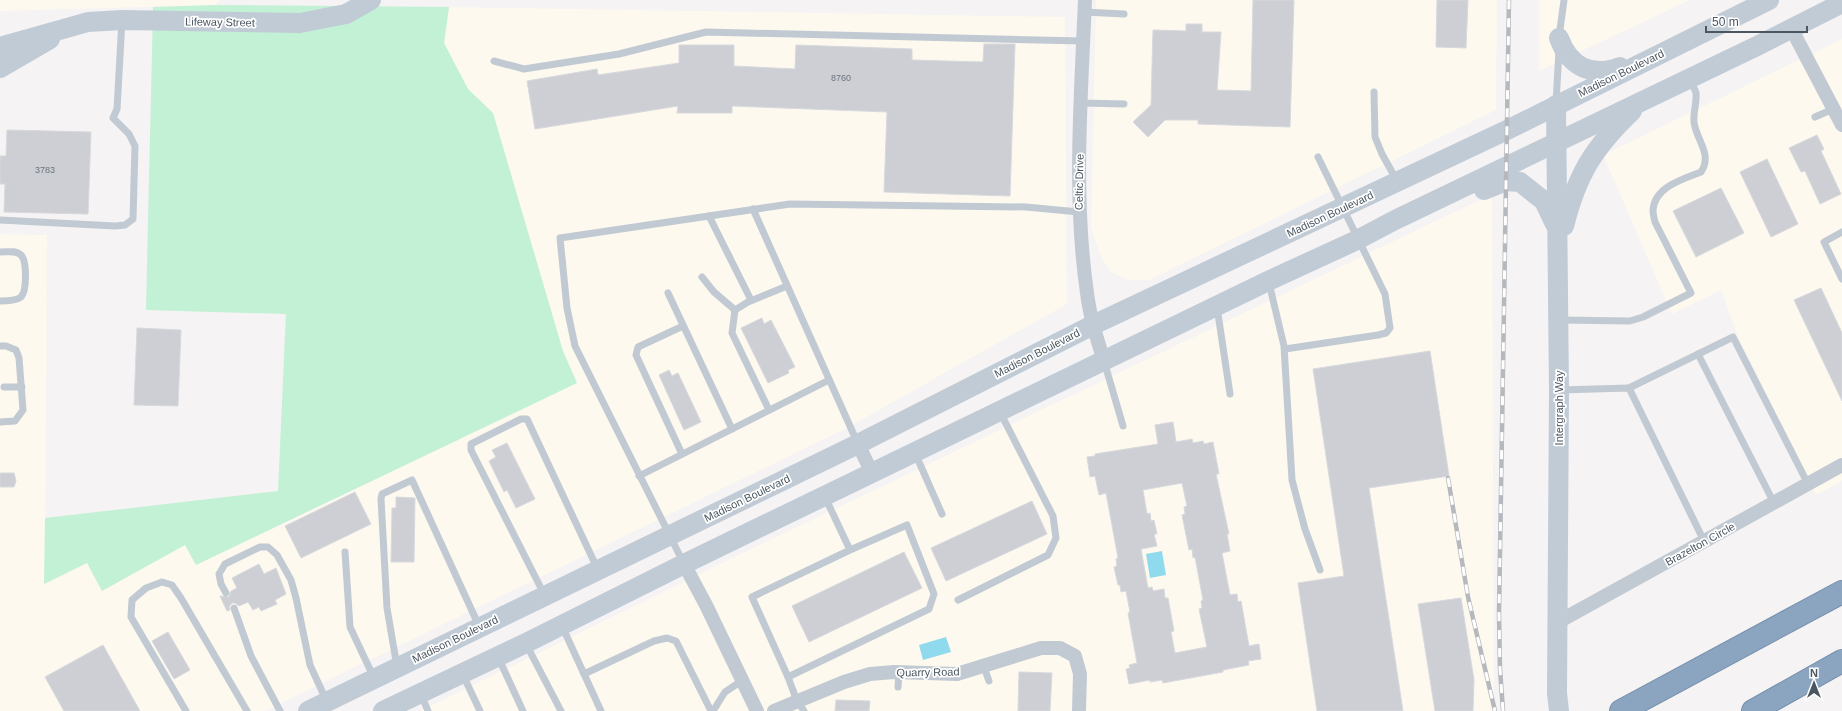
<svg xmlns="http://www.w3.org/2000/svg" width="1842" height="711" viewBox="0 0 1842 711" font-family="Arial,sans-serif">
<rect width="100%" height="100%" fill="#f5f3f3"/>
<!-- commercial -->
<g fill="#fdf9ef">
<polygon points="0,0 220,0 215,5 0,11"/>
<polygon points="1096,0 1497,0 1496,110 1149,280 1129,280 1112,273 1102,259 1091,228"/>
<polygon points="1539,0 1690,0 1539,71"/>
<polygon points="449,7 1065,17 1067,304 847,428 265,711 0,711 0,234 47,235 45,584 87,563 102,591 185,545 196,565 577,383 563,351 493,113 468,89 444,43"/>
<polygon points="1842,39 1842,481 1816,495 1737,334 1721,290 1672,314 1603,155"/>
<polygon points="1492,194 1494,711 420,711 747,551"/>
</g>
<!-- green -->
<polygon fill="#c3f1d5" points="215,5 449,7 444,43 468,89 493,113 563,351 577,383 196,565 185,545 102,591 87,563 44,584 45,518 278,491 286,314 146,310 153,7"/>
<!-- water -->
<g fill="#90daee">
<polygon points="1162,551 1166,575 1150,578 1146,554"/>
<polygon points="946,637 951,652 923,660 919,645"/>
</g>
<!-- building -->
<g fill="#cdcfd5" stroke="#d7d9de" fill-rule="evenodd">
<polygon points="1253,0 1294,0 1290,127 1198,124 1198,120 1165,120 1148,137 1133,122 1151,105 1153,30 1186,31 1186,24 1202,24 1202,32 1221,32 1217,90 1251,91"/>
<polygon points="1437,0 1468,0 1466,48 1436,47"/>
<polygon points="984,44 1015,44 1010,196 884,192 887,112 732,106 732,113 677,113 678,106 535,129 527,81 597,69 598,75 679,63 679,45 734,45 734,66 795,69 796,45 912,49 912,60 983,62"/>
<polygon points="7,130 91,132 88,214 4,212 5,184 0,184 0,156 6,156"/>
<polygon points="1817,135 1824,149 1821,151 1841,194 1820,204 1805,171 1801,172 1789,148"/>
<polygon points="1767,159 1798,224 1771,237 1740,172"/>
<polygon points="1721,188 1744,233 1696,257 1673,211"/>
<polygon points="1821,288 1842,333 1842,401 1794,300"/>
<polygon points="762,318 764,324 771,320 795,367 788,370 789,373 768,383 741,328"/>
<polygon points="137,328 181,330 178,406 134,405"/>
<polygon points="1430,351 1449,476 1369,488 1403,711 1317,711 1298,583 1344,576 1313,369"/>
<polygon points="669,370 672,376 678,373 701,422 684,430 659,375"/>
<path d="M1173,422L1176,442L1192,439L1193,443L1203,441L1204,444L1213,442L1219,474H1216L1229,534H1227L1230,551L1222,553L1230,595L1237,594L1238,602L1241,601L1249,646L1259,644L1261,659L1248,661L1249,665L1223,670V672L1163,683L1162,680L1150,682V680L1129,684L1126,669L1130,668L1129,665L1137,663L1128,613L1130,612L1126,591L1121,592L1120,585H1118L1114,567L1117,566L1116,559L1118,558L1106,493L1099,495L1095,476L1090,477L1087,457L1095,456V454L1158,444L1155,425ZM1182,483L1187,506L1184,507L1185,514L1182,515L1189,550L1192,549L1193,558L1195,557L1203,600L1201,601L1202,608L1199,609L1207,647L1175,653L1171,632L1174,631L1168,598H1165L1164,589L1153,591L1152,587L1148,588L1141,549L1157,546L1154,534H1157L1154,520L1151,521L1150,513L1147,514L1143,490Z"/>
<polygon points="507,443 535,499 516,508 507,490 504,492 489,461 496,457 492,450"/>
<polygon points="0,473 14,473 16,481 14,487 0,487"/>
<polygon points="355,492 371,524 301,558 285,526"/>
<polygon points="396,497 415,498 414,562 391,562 392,508 396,508"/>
<polygon points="1032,501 1047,534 946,581 931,548"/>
<polygon points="904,552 922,588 809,642 792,606"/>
<polygon points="259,564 264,574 276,568 286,594 275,600 277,604 261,611 259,607 253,610 248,602 239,606 235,603 232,603 229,607 230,610 227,611 220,596 229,597 231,591 237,588 232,578"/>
<polygon points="1461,598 1474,680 1473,711 1435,711 1418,604"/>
<polygon points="168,632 190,670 174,679 152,641"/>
<polygon points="103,645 140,711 64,711 45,677"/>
<polygon points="1019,672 1052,673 1050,711 1018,711"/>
<polygon points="836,700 870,701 869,711 835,711"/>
</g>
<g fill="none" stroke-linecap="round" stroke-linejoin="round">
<defs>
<g id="highway">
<polyline points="1621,711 1842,592"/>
<polyline points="1753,711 1842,661"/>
</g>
</defs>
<!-- highway casing -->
<use href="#highway" stroke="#7690ad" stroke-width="24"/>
<!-- lane -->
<g stroke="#c1cad2" stroke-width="7">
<polyline points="1084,12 1124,14"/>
<polyline points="1559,37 1564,0"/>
<polyline points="494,61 524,69 619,54 706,32 1083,41"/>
<polyline points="1374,92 1375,137 1382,154 1397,181"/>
<polyline points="1081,103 1124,104"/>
<polyline points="1556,103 1559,50"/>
<polyline points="1815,117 1833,109"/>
<polyline points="753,209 858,444"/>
<polyline points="709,216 751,300"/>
<polyline points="0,220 115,226 125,225 133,219 135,146 129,134 113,118 117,109 122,20"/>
<polyline points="1842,232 1824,242 1842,279"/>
<path d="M0,252C7,252 16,250 21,255C27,261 27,291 21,297C16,301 7,301 0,301"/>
<polyline points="702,277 714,292 735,310"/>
<polyline points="1269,283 1284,346 1292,480 1305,529 1320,570"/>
<polyline points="668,293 732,429"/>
<polyline points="1217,307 1230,394"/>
<path d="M1560,320L1630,321L1643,317L1691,293L1655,222C1654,218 1653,213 1653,210C1655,186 1684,179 1701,172C1713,154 1696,140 1694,122C1693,112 1697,103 1696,93C1695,89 1691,83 1689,79"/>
<polyline points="0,346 6,346 16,350 19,358 23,410 15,421 0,422"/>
<polyline points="1285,349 1378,335 1386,333 1390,328 1385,294 1318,157"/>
<polyline points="1698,354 1774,503"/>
<polyline points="1104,361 1123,426"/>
<polyline points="4,387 22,387"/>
<polyline points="1629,388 1733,337 1808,484"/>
<polyline points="1560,390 1629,388 1704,541"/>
<polyline points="769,410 732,333 735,310 748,302 787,286"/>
<polyline points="915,453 942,514"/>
<polyline points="682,454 636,355 638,347 683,326"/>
<polyline points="639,476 829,380"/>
<polyline points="825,497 850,550 907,525 934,594 929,609 788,677 752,597 850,550"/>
<polyline points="345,552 350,627 374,678"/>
<polyline points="683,562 575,346 567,308 560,238 790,204 1026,207 1079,212"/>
<polyline points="226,593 221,584 219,574 225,564 260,547 268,547 277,555 291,580 296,598 310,665 327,702"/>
<polyline points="545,596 471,450 471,444 521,419 527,419 598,570"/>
<polyline points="958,600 1048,555 1056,538 1053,516 1000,412"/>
<polyline points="234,608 251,656 280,711"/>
<polyline points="562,626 601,711"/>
<polyline points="526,644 561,711"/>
<polyline points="498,657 523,711"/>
<polyline points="397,667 387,608 381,499 382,494 412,480 479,626"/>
<polyline points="984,667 989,681"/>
<polyline points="584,674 654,641 667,638 676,641 711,711"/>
<polyline points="463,675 480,711"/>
<polyline points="788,677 797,701 804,711"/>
<polyline points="898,687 899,673"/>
<polyline points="421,694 428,711"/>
<polyline points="186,711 131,617 132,600 146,588 162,582 172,585 181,598 247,711"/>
<polyline points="713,711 725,692 743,680"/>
</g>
<!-- street -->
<g stroke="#c1cad2" stroke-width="14">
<path d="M1085,0C1081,98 1073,196 1087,293C1090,317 1097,339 1104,361"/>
<polyline points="1791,28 1842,125"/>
<polyline points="858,444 872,473"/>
<polyline points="684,564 706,605 757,711"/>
<polyline points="1558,622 1842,465"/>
<polyline points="774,711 844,682 870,674 894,672 957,674 1041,648 1060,648 1075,656 1080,674 1079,711"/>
</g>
<!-- secondary -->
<g stroke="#c1cbd6" stroke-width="20">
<path d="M1559,38C1569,66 1591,78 1620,67"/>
<polyline points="0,47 88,22 122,20 300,23 346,14 371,0"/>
<polyline points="0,68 50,39"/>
<polyline points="1556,105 1559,390 1557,693 1559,711"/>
<polyline points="1484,190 1506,181 1520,182 1544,201 1555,224"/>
<path d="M1564,226C1577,175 1593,148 1632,111"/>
<polyline points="308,711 858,444 1093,325 1507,130 1769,0"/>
<polyline points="383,711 526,643 684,564 1268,281 1357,240 1395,220 1757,46 1842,3"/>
</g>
<!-- highway -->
<use href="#highway" stroke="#8ba5c1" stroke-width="22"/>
<defs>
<g id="rail">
<polyline points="1448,478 1468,597 1495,711"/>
<polyline points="1503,711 1500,669 1499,614 1509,0"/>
</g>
</defs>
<!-- rail casing -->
<use href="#rail" stroke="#b5b8bd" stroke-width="4.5"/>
<!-- rail -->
<use href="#rail" stroke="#fff" stroke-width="3" stroke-dasharray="9" stroke-linecap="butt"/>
</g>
<g text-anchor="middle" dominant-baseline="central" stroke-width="3.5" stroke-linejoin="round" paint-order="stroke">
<!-- number labels -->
<g font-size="9" fill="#6b747e">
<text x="841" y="78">8760</text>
<text x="45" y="170">3783</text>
</g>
<!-- street labels -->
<g font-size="11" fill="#4a5661" stroke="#fff">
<text transform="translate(220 22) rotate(1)">Lifeway Street</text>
<text transform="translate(1621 73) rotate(-26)">Madison Boulevard</text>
<text transform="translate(1079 182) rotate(-89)">Celtic Drive</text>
<text transform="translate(1330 214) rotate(-25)">Madison Boulevard</text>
<text transform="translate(1037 353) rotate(-27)">Madison Boulevard</text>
<text transform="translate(1559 408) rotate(-90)">Intergraph Way</text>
<text transform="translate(747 498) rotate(-26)">Madison Boulevard</text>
<text transform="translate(1700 544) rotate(-29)">Brazelton Circle</text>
<text transform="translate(455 639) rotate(-26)">Madison Boulevard</text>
<text transform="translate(928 672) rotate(-1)">Quarry Road</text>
</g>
</g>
<!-- north arrow -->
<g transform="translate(1814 683)" stroke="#ffffff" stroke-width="3" paint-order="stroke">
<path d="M0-3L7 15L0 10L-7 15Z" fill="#4a5661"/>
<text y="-6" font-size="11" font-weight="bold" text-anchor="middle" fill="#4a5661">N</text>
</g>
<!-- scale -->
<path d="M1706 26v6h101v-6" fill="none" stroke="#4a5661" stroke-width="2"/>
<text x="1712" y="26" font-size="12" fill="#4a5661" stroke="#ffffff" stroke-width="3" paint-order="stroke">50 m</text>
</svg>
